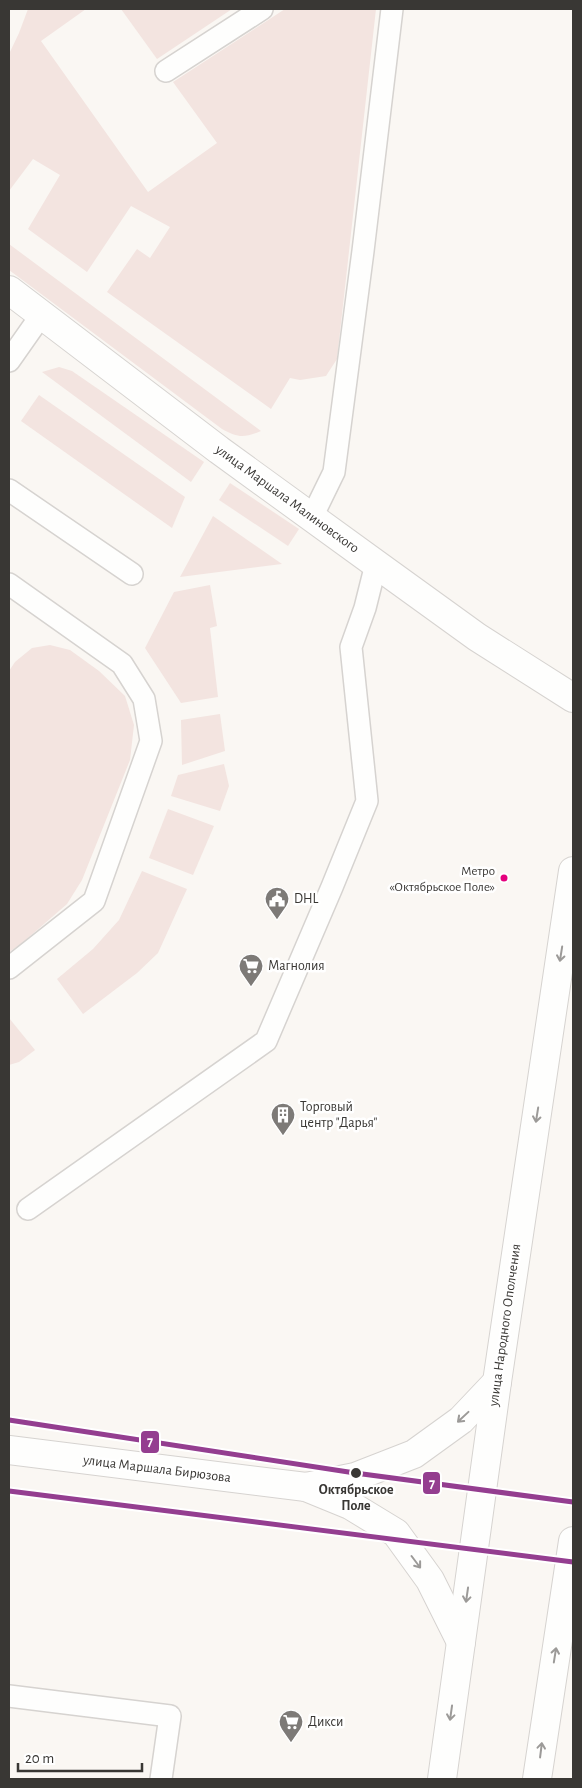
<svg xmlns="http://www.w3.org/2000/svg" width="582" height="1788" viewBox="0 0 582 1788" font-family="'Alegreya Sans',sans-serif">
<rect width="100%" height="100%" fill="#faf7f3"/>
<!-- green -->
<g fill="#f3e4e0">
<polygon points="28,9 86,9 41,41 148,192 217,143 173,82 285,9 376,9 337,359 326,376 300,380 290,378 271,409 107,292 137,249 150,258 170,227 131,206 87,272 28,229 60,175 33,159 9,191 9,54 19,33"/>
<polygon points="121,9 232,9 157,59"/>
<path d="M9,244L261,431C244,438 238,438 222,429L9,270Z"/>
<polygon points="59,367 72,371 204,462 191,482 42,372"/>
<polygon points="39,395 185,497 172,528 21,421"/>
<polygon points="230,483 299,529 288,546 219,500"/>
<polygon points="213,516 282,564 180,577"/>
<polygon points="210,585 217,626 210,628 218,697 181,703 145,648 174,592"/>
<polygon points="50,645 70,650 99,671 125,696 134,725 130,760 82,880 67,904 21,944 9,952 9,671 15,662 32,648"/>
<polygon points="220,714 225,751 182,765 181,720"/>
<polygon points="224,764 229,786 220,811 171,796 178,775"/>
<polygon points="168,809 214,826 193,875 149,858"/>
<polygon points="142,871 187,889 158,953 137,973 83,1014 57,979 93,949 119,920"/>
<polygon points="9,1018 35,1050 19,1062 9,1065"/>
</g>
<g fill="none" stroke-linecap="round" stroke-linejoin="round">
<defs>
<g id="lane">
<polyline points="166,71 262,9"/>
<polyline points="9,361 42,314"/>
<polyline points="9,490 132,574"/>
<polyline points="312,517 334,472 363,251 392,9"/>
<polyline points="9,584 122,664 144,699 151,741 94,901 9,968"/>
<polyline points="28,1209 266,1041 332,887 367,801 351,647 365,608 376,564"/>
<polyline points="9,1696 170,1716 161,1779"/>
</g>
<polyline id="street" points="9,290 219,450 376,564 477,637 573,698"/>
<g id="secondary">
<polyline points="9,1450 306,1487 350,1505 396,1533 430,1580 461,1642"/>
<polyline points="306,1487 355,1477 414,1454 461,1420 497,1382"/>
<polyline points="442,1779 497,1382 573,871"/>
<polyline points="537,1779 573,1541"/>
</g>
</defs>
<!-- lane casing -->
<use href="#lane" stroke="#d6d3d0" stroke-width="24"/>
<!-- street casing -->
<use href="#street" stroke="#d6d3d0" stroke-width="30"/>
<!-- secondary casing -->
<use href="#secondary" stroke="#d6d3d0" stroke-width="30"/>
<!-- lane -->
<use href="#lane" stroke="#fefefd" stroke-width="21"/>
<!-- street -->
<use href="#street" stroke="#fefefd" stroke-width="28"/>
<!-- secondary -->
<use href="#secondary" stroke="#fefefd" stroke-width="28"/>
<defs>
<g id="metro-1">
<polyline points="9,1420 355,1473 573,1502"/>
<polyline points="9,1491 573,1562"/>
</g>
</defs>
<!-- metro-1 casing -->
<use href="#metro-1" stroke="#fff" stroke-width="9"/>
<!-- metro-1 -->
<use href="#metro-1" stroke="#943e90" stroke-width="5"/>
</g>
<!-- one-way arrows -->
<defs><path id="oneway-shaft" d="M-6 0H5M1.5-3L5.5 0L1.5 3" fill="none" stroke-width="1.6" stroke-linecap="round" stroke-linejoin="round" transform="scale(1.25)"/></defs>
<g stroke="#9c9a98">
<use href="#oneway-shaft" transform="translate(561 954) rotate(99)"/>
<use href="#oneway-shaft" transform="translate(537 1115) rotate(99)"/>
<use href="#oneway-shaft" transform="translate(463 1417) rotate(137)"/>
<use href="#oneway-shaft" transform="translate(416 1562) rotate(53)"/>
<use href="#oneway-shaft" transform="translate(467 1595) rotate(98)"/>
<use href="#oneway-shaft" transform="translate(555 1655) rotate(-81)"/>
<use href="#oneway-shaft" transform="translate(451 1713) rotate(98)"/>
<use href="#oneway-shaft" transform="translate(541 1750) rotate(-83)"/>
</g>
<!-- icons -->
<defs>
<symbol id="civic-pin" viewBox="-11 -11 22 30"><path d="M0 17L-7.5 6A9.5 9.5 0 1 1 7.5 6Z" fill="#7d7a77" stroke="#fff"/><path d="M-.6-6.5H3V-4.5H.6V-3L4-1V1h2V6H-6V1h2V-1L-.6-3ZM-1.2 2.5V6h2.4V2.5Z" fill="#fff"/></symbol>
<symbol id="supermarket-pin" viewBox="-11 -11 22 30"><path d="M0 17L-7.5 6A9.5 9.5 0 1 1 7.5 6Z" fill="#7d7a77" stroke="#fff"/><path d="M-6-5.5h2.5l.6 2H6L4.5 2H-2.5L-4.4-4H-6ZM-1.5 3.2a1.3 1.3 0 1 0 .1 0ZM3 3.2a1.3 1.3 0 1 0 .1 0Z" fill="#fff"/></symbol>
<symbol id="building-pin" viewBox="-11 -11 22 30"><path d="M0 17L-7.5 6A9.5 9.5 0 1 1 7.5 6Z" fill="#7d7a77" stroke="#fff"/><path d="M-4-6H4V6H1V3H-1V6H-4ZM-2.5-4.3h1.7v1.8h-1.7ZM.8-4.3h1.7v1.8H.8ZM-2.5-1h1.7V.8h-1.7ZM.8-1h1.7V.8H.8Z" fill="#fff"/></symbol>
</defs>
<g fill-rule="evenodd">
<use href="#civic-pin" x="263" y="885" width="28" height="38"/>
<use href="#supermarket-pin" x="237" y="952" width="28" height="38"/>
<use href="#building-pin" x="269" y="1101" width="28" height="38"/>
<use href="#supermarket-pin" x="277" y="1708" width="28" height="38"/>
</g>
<!-- markers -->
<circle fill="#e5007d" stroke="#fff" stroke-width="2" cx="504" cy="878" r="4.5"/>
<circle fill="#393734" stroke="#fff" stroke-width="2" cx="356" cy="1473" r="6"/>
<g text-anchor="middle" dominant-baseline="central" stroke-width="5" stroke-linejoin="round" paint-order="stroke">
<!-- bus labels -->
<g font-size="13" fill="#393734" stroke="#fff" text-anchor="end">
<text x="495" y="871">Метро<tspan x="495" dy="16">«Октябрьское Поле»</tspan></text>
</g>
<!-- street labels -->
<g font-size="14" fill="#393734" stroke="#fff">
<text transform="translate(287 499) rotate(36)">улица Маршала Малиновского</text>
<text transform="translate(505 1325) rotate(-82)">улица Народного Ополчения</text>
<text transform="translate(157 1469) rotate(7)">улица Маршала Бирюзова</text>
</g>
<!-- poi labels -->
<g font-size="14" fill="#393734" stroke="#fff" text-anchor="start">
<text x="294" y="899">DHL</text>
<text x="268" y="966">Магнолия</text>
<text x="300" y="1107">Торговый<tspan x="300" dy="16">центр "Дарья"</tspan></text>
<text x="308" y="1722">Дикси</text>
</g>
<!-- stop labels -->
<g font-size="14" font-weight="bold" fill="#393734" stroke="#fff">
<text x="356" y="1490">Октябрьское<tspan x="356" dy="16">Поле</tspan></text>
</g>
</g>
<g stroke="#fff" stroke-width="2">
<rect x="140" y="1430" width="20" height="24" rx="5" fill="#943e90"/>
<rect x="422" y="1471" width="19" height="24" rx="5" fill="#943e90"/>
</g>
<g font-size="14" text-anchor="middle" font-weight="bold" fill="#fff">
<text x="150" y="1446">7</text>
<text x="432" y="1488">7</text>
</g>
<!-- border -->
<rect width="582" height="1788" fill="none" stroke="#393734" stroke-width="20"/>
<!-- scale -->
<path d="M18 1763v8h124v-8" fill="none" stroke="#393734" stroke-width="2.5"/>
<text x="25" y="1763" font-size="15" fill="#393734" stroke="#ffffff" stroke-width="4" paint-order="stroke">20 m</text>
</svg>
